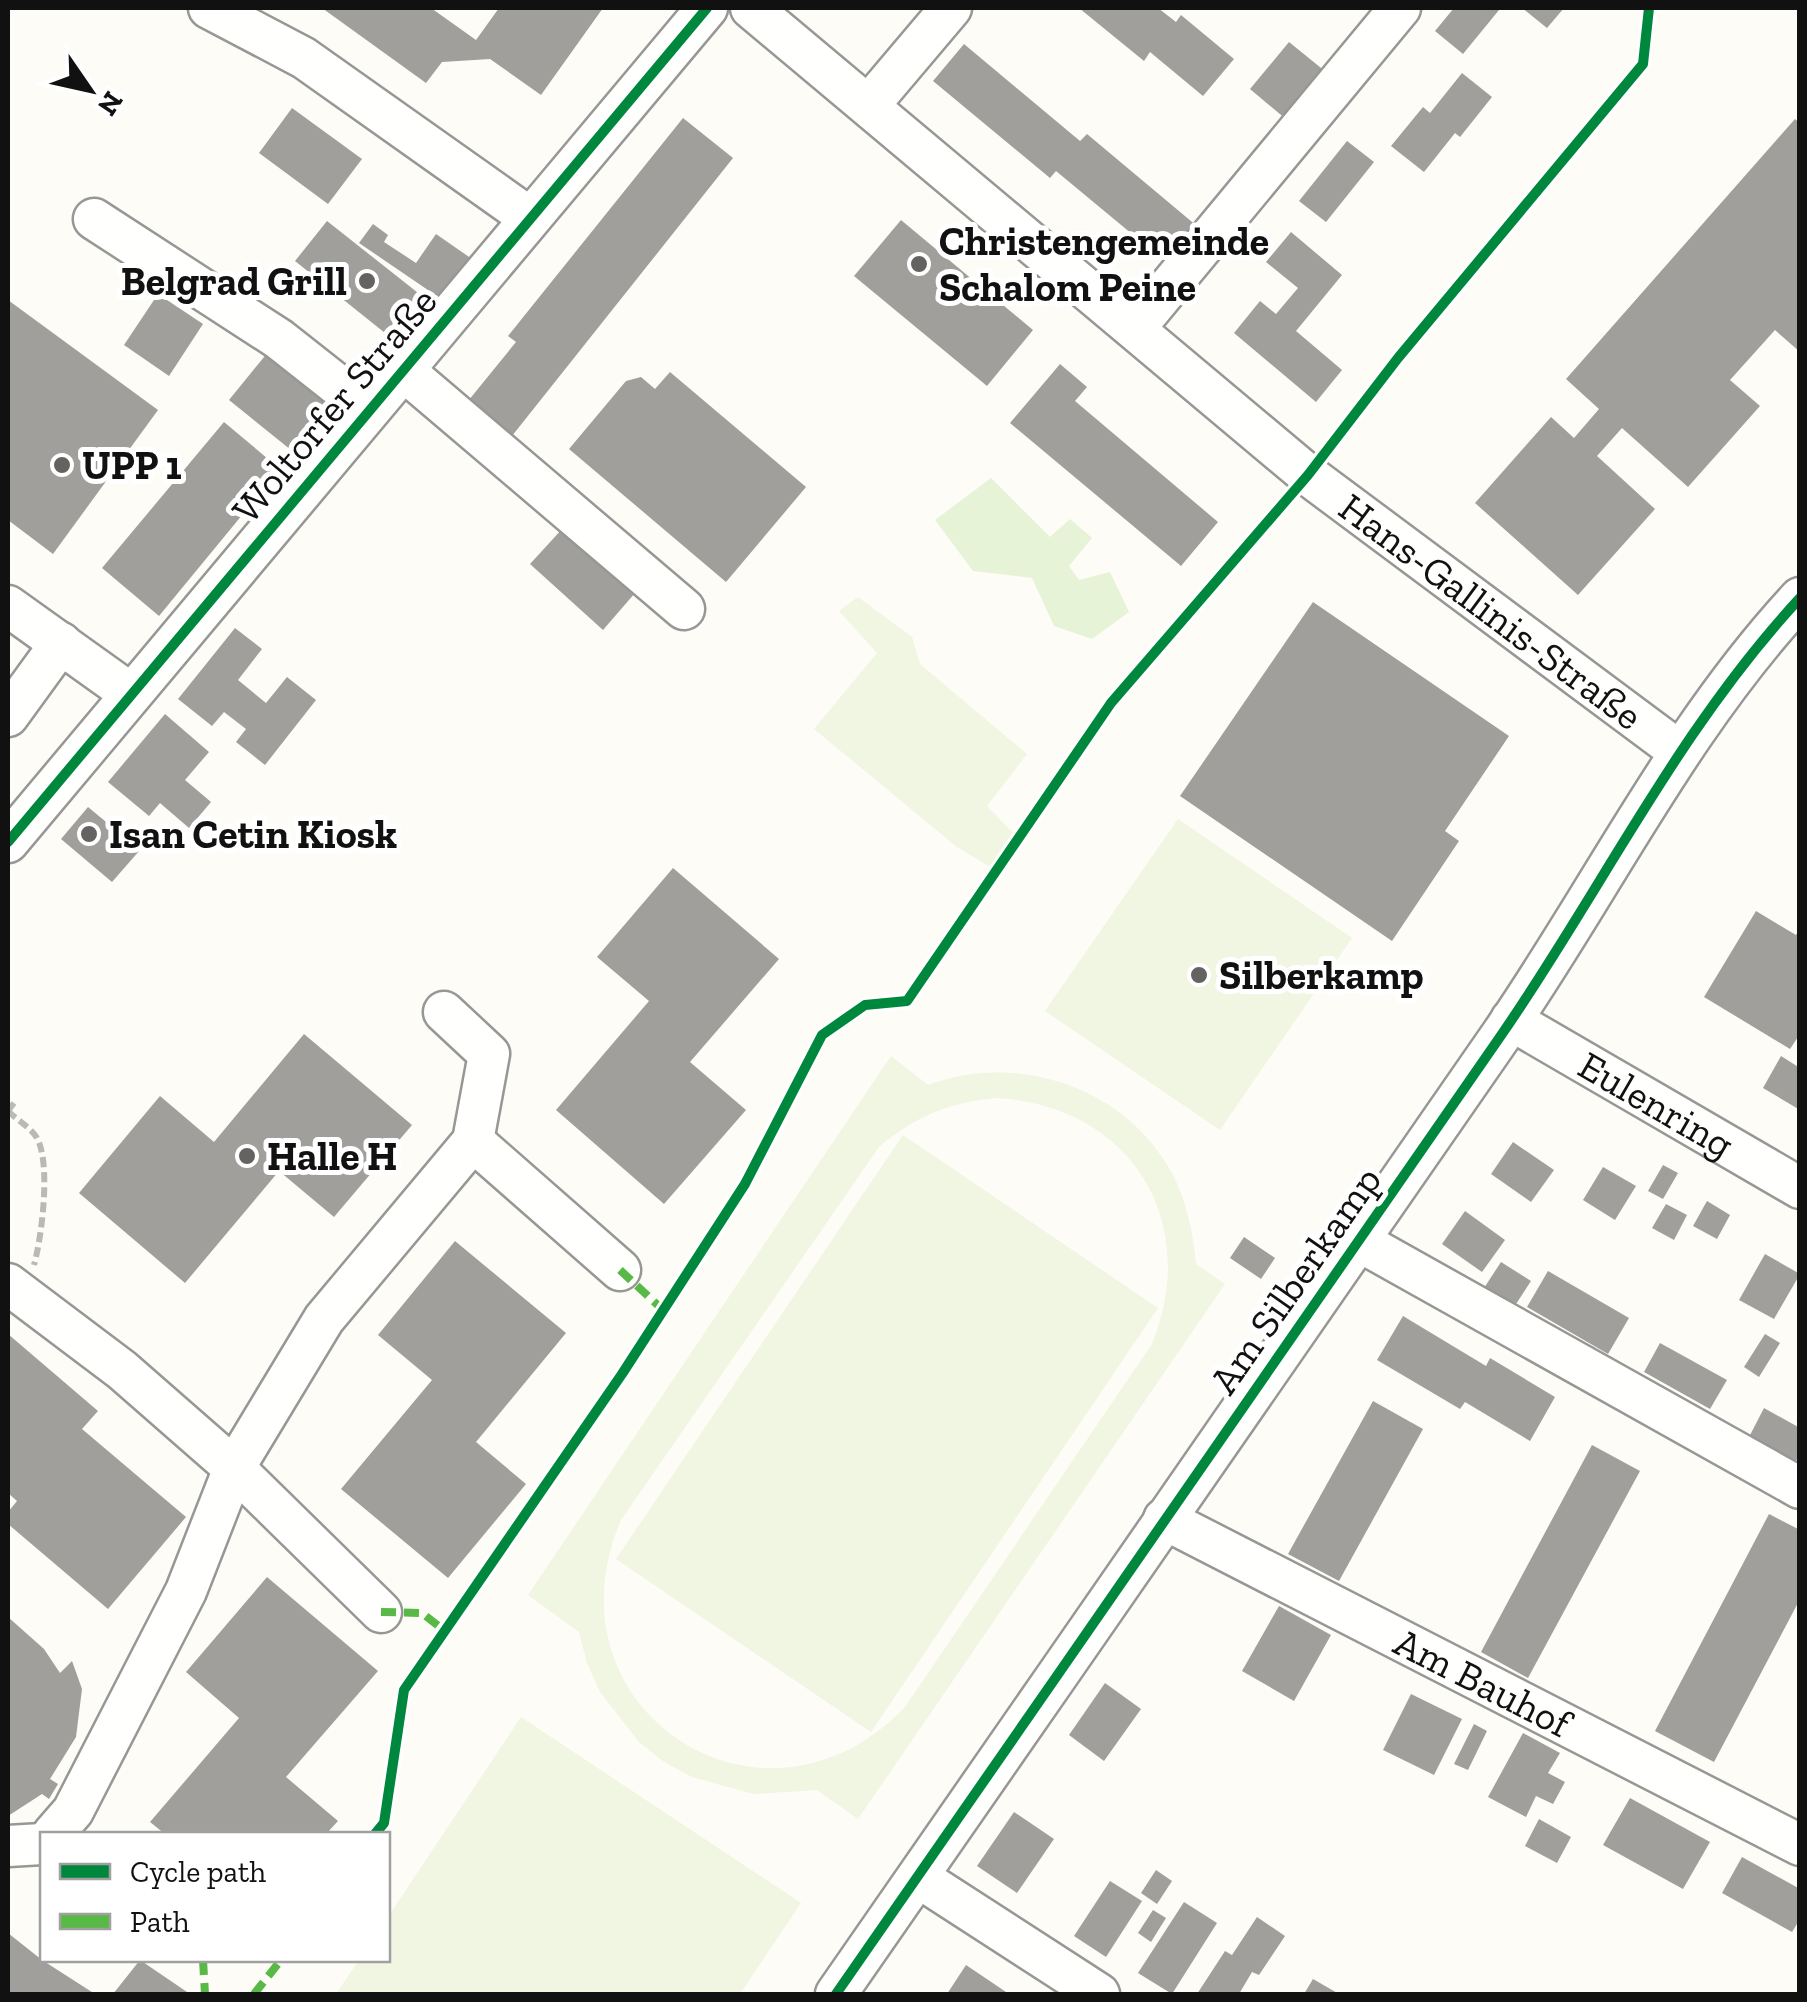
<svg xmlns="http://www.w3.org/2000/svg" width="1807" height="2002" viewBox="0 0 1807 2002" font-family="'Zilla Slab',serif">
<rect width="100%" height="100%" fill="#fdfcf7"/>
<!-- green -->
<polygon fill="#e7f3d7" points="991,478 1050,537 1070,519 1092,538 1069,566 1079,580 1110,572 1129,612 1092,639 1054,626 1032,578 973,571 935,520"/>
<!-- pitch -->
<g fill="#f0f6e1" fill-rule="evenodd">
<polygon points="858,597 912,637 920,664 1027,754 987,806 1017,837 995,870 957,847 814,729 877,653 839,611"/>
<polygon points="1178,819 1352,938 1220,1130 1045,1011"/>
<path d="M891,1056L928,1085C1019,1051 1127,1088 1173,1175C1187,1203 1193,1233 1196,1264L1225,1284L858,1819L817,1790L753,1794L692,1777L664,1762L639,1742L600,1692L587,1663L579,1632L528,1595ZM996,1098C1130,1105 1202,1220 1152,1344L905,1707C763,1856 540,1709 621,1520L879,1147C914,1117 950,1102 996,1098Z"/>
<polygon points="903,1135 1158,1308 871,1732 616,1559"/>
<polygon points="521,1717 801,1903 740,1994 336,1994 359,1960 388,1960 388,1917"/>
</g>
<!-- building -->
<g fill="#a19f9c">
<polygon points="322,8 431,8 476,40 499,8 603,8 541,95 490,59 442,62 426,83"/>
<polygon points="1079,8 1158,8 1176,22 1181,15 1234,59 1203,96 1150,52 1144,61"/>
<polygon points="1454,8 1499,10 1463,54 1435,31"/>
<polygon points="1522,8 1564,8 1547,28"/>
<polygon points="1289,42 1326,72 1287,120 1250,89"/>
<polygon points="964,44 1080,141 1087,134 1204,232 1173,268 1056,171 1050,178 933,81"/>
<polygon points="1462,73 1492,97 1460,137 1455,133 1424,172 1391,146 1423,107 1430,113"/>
<polygon points="292,108 362,159 328,204 259,153"/>
<polygon points="683,118 733,158 508,441 464,406 516,342 508,336"/>
<polygon points="1795,119 1800,123 1800,352 1775,330 1730,380 1760,406 1688,487 1622,428 1597,456 1655,509 1578,595 1475,503 1551,417 1574,438 1599,409 1566,379"/>
<polygon points="1347,141 1374,162 1326,222 1299,201"/>
<polygon points="901,220 1033,330 987,386 854,276"/>
<polygon points="327,221 427,300 395,341 295,261"/>
<polygon points="373,224 388,235 384,242 416,263 436,234 472,259 444,301 359,243"/>
<polygon points="1291,232 1342,275 1296,331 1342,370 1316,402 1234,333 1260,301 1276,314 1298,288 1266,262"/>
<polygon points="158,294 203,324 169,376 124,345"/>
<polygon points="8,300 158,410 53,554 8,520"/>
<polygon points="273,346 335,395 291,450 229,400"/>
<polygon points="1060,364 1087,387 1075,401 1218,522 1181,566 1010,423"/>
<polygon points="670,372 806,487 726,582 569,449 626,381 641,377 655,389"/>
<polygon points="224,422 280,469 159,616 102,568"/>
<polygon points="563,528 635,593 603,630 530,564"/>
<polygon points="1313,602 1509,736 1445,831 1459,841 1392,941 1180,796"/>
<polygon points="235,628 262,649 238,680 266,703 287,677 316,700 265,765 236,742 246,729 224,712 212,726 178,699"/>
<polygon points="165,714 209,752 185,780 211,802 189,828 160,803 149,816 108,782"/>
<polygon points="88,807 140,850 112,882 61,839"/>
<polygon points="673,868 779,959 690,1062 746,1110 664,1204 556,1110 649,1001 597,957"/>
<polygon points="1756,911 1796,935 1800,928 1800,1034 1790,1049 1704,997"/>
<polygon points="304,1034 412,1125 334,1217 279,1171 185,1283 79,1193 160,1096 214,1142"/>
<polygon points="1781,1056 1800,1068 1800,1110 1763,1088"/>
<polygon points="1513,1142 1554,1170 1531,1202 1491,1174"/>
<polygon points="1663,1165 1678,1173 1663,1199 1648,1191"/>
<polygon points="1603,1167 1636,1186 1615,1220 1583,1200"/>
<polygon points="1707,1201 1730,1215 1717,1239 1693,1226"/>
<polygon points="1666,1204 1687,1215 1674,1240 1652,1228"/>
<polygon points="1465,1211 1505,1240 1482,1272 1442,1244"/>
<polygon points="1244,1237 1275,1258 1261,1279 1230,1258"/>
<polygon points="455,1241 566,1333 476,1442 526,1484 448,1578 341,1489 432,1380 378,1335"/>
<polygon points="1765,1254 1800,1274 1774,1319 1739,1300"/>
<polygon points="1501,1262 1531,1281 1514,1307 1484,1288"/>
<polygon points="1548,1271 1629,1318 1608,1354 1527,1307"/>
<polygon points="1403,1316 1486,1366 1490,1358 1555,1397 1530,1441 1465,1402 1460,1409 1377,1360"/>
<polygon points="8,1334 98,1411 82,1429 186,1517 108,1609 8,1524 8,1512 17,1501 8,1493"/>
<polygon points="1765,1334 1780,1343 1759,1377 1744,1367"/>
<polygon points="1660,1343 1727,1380 1710,1409 1644,1372"/>
<polygon points="1373,1401 1423,1429 1339,1581 1288,1554"/>
<polygon points="1764,1408 1800,1428 1800,1454 1794,1464 1748,1439"/>
<polygon points="1592,1445 1640,1471 1528,1678 1481,1652"/>
<polygon points="1769,1514 1800,1530 1800,1599 1714,1762 1655,1731"/>
<polygon points="267,1577 378,1671 286,1777 338,1821 326,1834 165,1834 150,1822 239,1718 186,1672"/>
<polygon points="1279,1606 1331,1635 1294,1701 1242,1671"/>
<polygon points="8,1617 44,1649 60,1673 72,1661 82,1689 76,1737 50,1779 58,1784 49,1799 42,1794 8,1816"/>
<polygon points="1105,1683 1141,1709 1104,1761 1069,1735"/>
<polygon points="1411,1694 1462,1719 1434,1775 1383,1750"/>
<polygon points="1474,1724 1487,1731 1468,1770 1454,1764"/>
<polygon points="1523,1733 1560,1753 1548,1773 1565,1782 1553,1804 1536,1796 1526,1817 1488,1797"/>
<polygon points="1630,1798 1710,1842 1683,1889 1603,1845"/>
<polygon points="1014,1812 1054,1839 1017,1893 977,1866"/>
<polygon points="1539,1819 1571,1837 1557,1863 1525,1846"/>
<polygon points="1742,1857 1800,1889 1800,1919 1792,1932 1722,1893"/>
<polygon points="1156,1870 1172,1881 1157,1904 1141,1893"/>
<polygon points="1110,1881 1142,1901 1106,1957 1074,1936"/>
<polygon points="1184,1902 1217,1923 1172,1994 1138,1973"/>
<polygon points="1153,1910 1166,1918 1151,1942 1138,1933"/>
<polygon points="1257,1917 1285,1936 1259,1975 1252,1972 1239,1994 1197,1994 1225,1951 1232,1955"/>
<polygon points="8,1933 42,1960 95,1994 8,1994"/>
<polygon points="140,1960 190,1994 113,1994"/>
<polygon points="966,1965 1009,1994 947,1994"/>
<polygon points="1313,1979 1339,1994 1304,1994"/>
</g>
<g fill="none" stroke-linecap="round" stroke-linejoin="round">
<defs>
<g id="minor">
<polyline points="209,8 304,58 530,218"/>
<path id="s1" d="M751,8L1308,475L1680,752"/>
<polyline points="869,105 951,8"/>
<polyline points="94,219 279,339 369,410"/>
<polyline points="1135,328 1400,8"/>
<polyline points="403,370 684,609"/>
<polyline points="8,606 131,694"/>
<polyline points="8,716 61,643"/>
<polyline points="8,842 707,8"/>
<path id="s2" d="M1511,1020L1800,1188"/>
<polyline points="473,1141 620,1270"/>
<polyline points="1359,1241 1800,1488"/>
<polyline points="8,1284 122,1370 234,1468 186,1591 73,1811 53,1834"/>
<path id="s3" d="M1164,1519L1800,1845"/>
<polyline points="381,1612 234,1468 324,1319 473,1141 489,1054 444,1012"/>
<polyline points="8,1846 42,1844"/>
<polyline points="918,1877 1099,1994"/>
<path d="M836,1994C1058,1674 1281,1354 1502,1034C1602,889 1679,728 1800,598"/>
</g>
</defs>
<!-- minor casing -->
<use href="#minor" stroke="#979795" stroke-width="45"/>
<!-- path -->
<g stroke="#b9b9b8" stroke-width="6" stroke-dasharray="10 5" stroke-linecap="butt">
<path d="M8,1111C16,1119 31,1128 37,1138C51,1164 42,1236 34,1265"/>
<polyline points="8,1111 14,1103"/>
</g>
<!-- minor -->
<use href="#minor" stroke="#fffffe" stroke-width="40"/>
<!-- quiet -->
<g stroke="#58b947" stroke-width="8" stroke-dasharray="15 8" stroke-linecap="butt">
<polyline points="620,1270 663,1310"/>
<polyline points="381,1612 422,1613 445,1631"/>
<polyline points="203,1960 205,1994"/>
<polyline points="254,1994 281,1960"/>
</g>
<defs>
<g id="cycleway">
<polyline points="8,842 707,8"/>
<polyline points="375,1834 384,1823 404,1690 622,1374 745,1184 822,1035 865,1005 907,1001 1111,703 1308,475 1398,358 1643,64 1649,8"/>
<path d="M836,1994C1058,1674 1281,1354 1502,1034C1602,889 1679,728 1800,598"/>
</g>
</defs>
<!-- cycleway casing -->
<use href="#cycleway" stroke="#fff" stroke-width="16"/>
<!-- cycleway -->
<use href="#cycleway" stroke="#00873e" stroke-width="10"/>
</g>
<!-- markers -->
<g fill="#646362" stroke="#fff" stroke-width="4">
<circle cx="919" cy="264" r="10"/>
<circle cx="367" cy="281" r="10"/>
<circle cx="62" cy="465" r="10"/>
<circle cx="89" cy="834" r="10"/>
<circle cx="1199" cy="975" r="10"/>
<circle cx="247" cy="1156" r="10"/>
</g>
<g text-anchor="middle" dominant-baseline="central" stroke-width="10" stroke-linejoin="round" paint-order="stroke">
<!-- poi labels -->
<g font-size="40" font-weight="bold" fill="#111" stroke="#fff" text-anchor="start">
<text x="939" y="241">Christengemeinde<tspan x="939" dy="46">Schalom Peine</tspan></text>
<text x="347" y="281" text-anchor="end">Belgrad Grill</text>
<text x="82" y="465">UPP 1</text>
<text x="109" y="834">Isan Cetin Kiosk</text>
<text x="1219" y="975">Silberkamp</text>
<text x="267" y="1156">Halle H</text>
</g>
<!-- street labels -->
<g font-size="40" fill="#111" stroke="#fff">
<text transform="translate(334 405) rotate(-50)">Woltorfer Straße</text>
<text stroke="none"><textPath href="#s1" startOffset="955">Hans-Gallinis-Straße</textPath></text>
<text stroke="none"><textPath href="#s2" startOffset="168">Eulenring</textPath></text>
<text transform="translate(1295 1280) rotate(-55)">Am Silberkamp</text>
<text stroke="none"><textPath href="#s3" startOffset="358">Am Bauhof</textPath></text>
</g>
</g>
<!-- border -->
<rect width="1807" height="2002" fill="none" stroke="#111111" stroke-width="20"/>
<!-- legend -->
<rect x="40" y="1832" width="350" height="130" fill="#ffffff" stroke="#a0a0a0" stroke-width="2.5"/>
<rect x="60" y="1864" width="50" height="15" fill="#00873e" stroke="#a0a0a0" stroke-width="2.5"/>
<text x="130" y="1882" font-size="30" fill="#111111">Cycle path</text>
<rect x="60" y="1914" width="50" height="15" fill="#58b947" stroke="#a0a0a0" stroke-width="2.5"/>
<text x="130" y="1932" font-size="30" fill="#111111">Path</text>
<!-- north arrow -->
<g transform="translate(90 90) rotate(124)" stroke="#ffffff" stroke-width="8" paint-order="stroke">
<path d="M0-8L18 38L0 25L-18 38Z" fill="#111111"/>
<text y="-15" font-size="28" font-weight="bold" text-anchor="middle" fill="#111111">N</text>
</g>
</svg>
